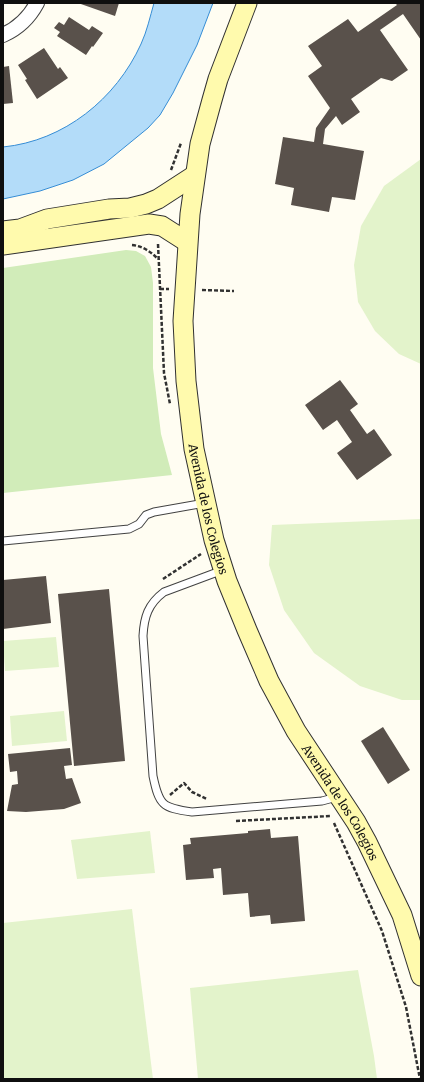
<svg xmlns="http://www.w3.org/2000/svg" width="424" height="1082" viewBox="0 0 424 1082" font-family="Merriweather,serif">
<rect width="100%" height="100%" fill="#fffdf2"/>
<!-- green -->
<polygon fill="#d1ecb9" points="126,250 136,251 145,256 151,267 153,283 153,368 161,434 172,475 3,493 3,268"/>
<!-- pitch -->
<g fill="#e3f3cb">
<polygon points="421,159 421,364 399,354 375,331 358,302 354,265 361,226 384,186"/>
<polygon points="421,519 421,700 402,700 360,686 314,653 284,610 269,565 272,525"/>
<polygon points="56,637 59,667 5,671 3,641"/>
<polygon points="64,711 67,741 12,746 10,716"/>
<polygon points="150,831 155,873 77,879 71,840"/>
<polygon points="132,909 153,1079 3,1079 3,923"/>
<polygon points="358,970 374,1056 377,1079 198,1079 190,988"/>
</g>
<!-- water -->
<path fill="#b3dcf9" stroke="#368dd5" d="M154,3H213L197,45L173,93L160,115L148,128L104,164L73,180L40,191L3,199V147C64,141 116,99 141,44C147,31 150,17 154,3Z"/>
<!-- building -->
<g fill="#59514b">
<polygon points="78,3 119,3 115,16"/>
<polygon points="395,3 421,3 421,40 403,14 380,30 408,70 392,81 381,78 351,99 360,112 342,125 336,116 325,129 323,144 364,151 355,200 332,197 329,212 291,205 294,188 275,184 283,137 314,142 316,128 330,108 308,76 322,66 308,46 348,19 358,32 397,5"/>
<polygon points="69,17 89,30 92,26 103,33 93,47 92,46 86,55 57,36 60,32 54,28 59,22 64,25"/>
<polygon points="44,48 58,69 60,67 68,78 37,99 25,80 27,79 18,65"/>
<polygon points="9,66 13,103 3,104 3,67"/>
<polygon points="340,380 358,404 350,410 367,434 374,429 392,455 357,480 337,453 352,442 337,420 323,430 305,405"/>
<polygon points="46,576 51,623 3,629 3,580"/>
<polygon points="109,589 125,761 74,766 58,594"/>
<polygon points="383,727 410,770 388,784 361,741"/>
<polygon points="70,748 72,765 64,766 66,779 72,778 81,803 64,809 26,812 7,811 12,785 18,784 17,771 10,772 8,754"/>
<polygon points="270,829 271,838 298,836 305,921 271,924 270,915 250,917 248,893 223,895 221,868 213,869 214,878 186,880 183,845 191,844 190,838 248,833 248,831"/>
</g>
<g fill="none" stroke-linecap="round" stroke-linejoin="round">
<defs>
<g id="lane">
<polyline points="3,541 129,529 139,524 146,515 154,512 205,503"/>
<path d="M223,570L164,592C148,604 144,617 143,636L153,776C159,805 162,808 192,812L322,801L337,797"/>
</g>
<path id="street" d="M3,35C19,28 29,18 37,3"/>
<g id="secondary">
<path id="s1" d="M247,3L218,79L212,100L200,144L190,214L183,321L186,381L194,449L214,540L227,581L247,630L269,681L296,731L356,822L367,842L402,915L421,976"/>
<polyline points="3,231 20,229 47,219 109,209 130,208 146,204 158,199 195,175"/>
<polyline points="3,245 149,224 162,226 187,242"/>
</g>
</defs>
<!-- lane casing -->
<use href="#lane" stroke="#424242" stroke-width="9"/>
<!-- street casing -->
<use href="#street" stroke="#424242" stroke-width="16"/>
<!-- secondary casing -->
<use href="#secondary" stroke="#313131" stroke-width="21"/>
<!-- path -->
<g stroke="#313131" stroke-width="2.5" stroke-dasharray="4 2" stroke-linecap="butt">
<polyline points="171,170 181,143"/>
<polyline points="158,244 164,373 170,404"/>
<path d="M132,245C143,246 151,252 158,259"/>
<polyline points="160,289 169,289"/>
<polyline points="202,290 234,291"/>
<polyline points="163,579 201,554"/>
<polyline points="170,795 184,783 192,792 207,799"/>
<polyline points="236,821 331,816"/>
<polyline points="334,823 382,931 406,1007 420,1079"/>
</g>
<!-- lane -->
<use href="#lane" stroke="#fff" stroke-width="7"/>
<!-- street -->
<use href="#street" stroke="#fff" stroke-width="14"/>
<!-- secondary -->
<use href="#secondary" stroke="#fffaad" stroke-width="19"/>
</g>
<g text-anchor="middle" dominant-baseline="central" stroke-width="4" stroke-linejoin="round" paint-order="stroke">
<!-- street labels -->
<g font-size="12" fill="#0f0f0f" stroke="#fff">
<text stroke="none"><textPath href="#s1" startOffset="517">Avenida de los Colegios</textPath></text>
<text stroke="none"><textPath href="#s1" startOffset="841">Avenida de los Colegios</textPath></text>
</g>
</g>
<!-- border -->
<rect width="424" height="1082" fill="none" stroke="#0f0f0f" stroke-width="8"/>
</svg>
